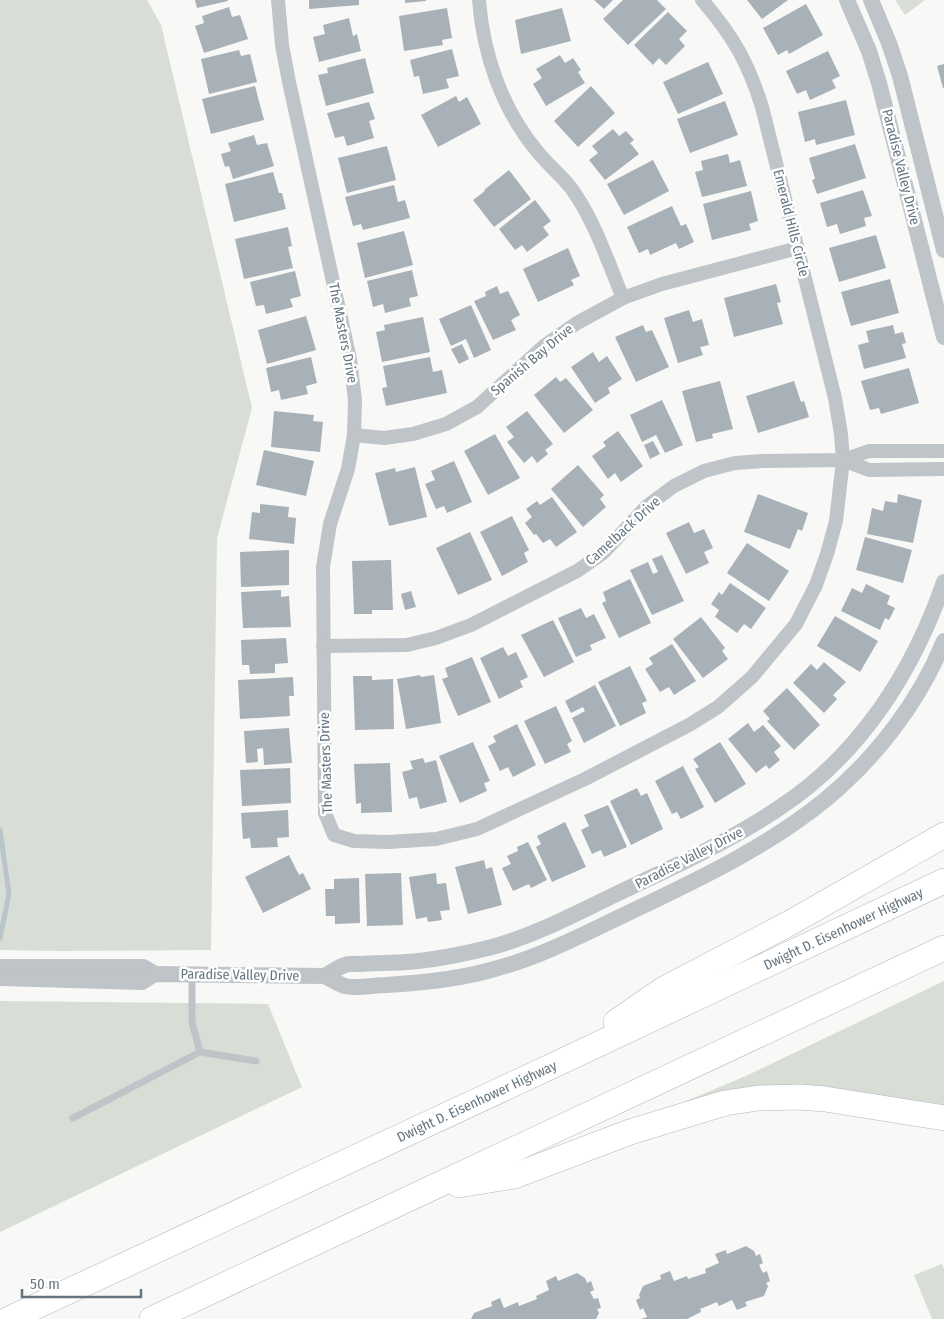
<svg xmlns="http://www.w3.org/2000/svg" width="944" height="1319" viewBox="0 0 944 1319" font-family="'Fira Sans Condensed',sans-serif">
<rect width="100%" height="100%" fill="#f8f8f6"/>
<!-- green -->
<g fill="#d8ddd5">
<polygon points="0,0 147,0 161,25 252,408 217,538 211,950 60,951 0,950"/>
<polygon points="895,0 925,0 905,15"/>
<polygon points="944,981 944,1109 677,1105 748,1075"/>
<polygon points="0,1001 268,1004 302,1087 0,1232"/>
<polygon points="942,1264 944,1269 944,1319 932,1319 914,1275"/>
</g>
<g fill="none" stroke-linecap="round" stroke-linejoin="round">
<!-- stream -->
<polyline stroke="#b9c5c9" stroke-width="5" points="0,830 9,894 0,938"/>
</g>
<!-- building -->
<g fill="#a8b1b7">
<polygon points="195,0 228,0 228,1 197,8"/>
<polygon points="309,0 359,0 359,5 309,9"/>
<polygon points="405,0 426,0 426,1 405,3"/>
<polygon points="594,0 613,0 604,9"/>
<polygon points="623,0 657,0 666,9 628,45 603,19"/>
<polygon points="747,0 788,0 762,19"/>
<polygon points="806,4 823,35 789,54 787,50 778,55 763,28"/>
<polygon points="229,7 232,17 240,15 248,39 204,53 195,26 204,23 202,16"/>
<polygon points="447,8 452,38 442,40 443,45 404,51 399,16"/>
<polygon points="562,8 571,41 521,54 515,20"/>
<polygon points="668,12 687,31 679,39 685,46 666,65 659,58 653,65 634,45"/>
<polygon points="349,18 353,36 357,34 361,51 319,62 313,37 325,34 323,25"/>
<polygon points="452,49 459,76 446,79 449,88 423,94 419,76 414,77 410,60"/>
<polygon points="239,50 241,56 250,54 257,82 209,94 201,59"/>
<polygon points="828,51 840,76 832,80 836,88 810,100 806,90 797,94 786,71"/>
<polygon points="560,55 565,63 573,58 581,70 578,72 585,83 546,106 533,84 542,78 536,69"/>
<polygon points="365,58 374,93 326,106 318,75 328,73 327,68"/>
<polygon points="708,62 723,94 678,114 663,82"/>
<polygon points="944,64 944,88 943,88 937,66"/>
<polygon points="255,86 264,120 211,134 202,99"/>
<polygon points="591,86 615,113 578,147 554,121"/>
<polygon points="456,96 459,102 467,97 481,124 438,147 421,115"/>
<polygon points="846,100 855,135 816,145 815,139 805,142 798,112"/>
<polygon points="725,101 738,135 690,153 677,119"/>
<polygon points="369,102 375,119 369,121 374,138 347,146 344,136 335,138 327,113"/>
<polygon points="613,129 619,136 626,131 634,140 630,143 639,154 605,180 589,160 598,153 592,146"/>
<polygon points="254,135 257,145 267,143 274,166 233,179 229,166 225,167 221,154 231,151 228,143"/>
<polygon points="855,144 866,178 817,194 812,180 815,179 809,158"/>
<polygon points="387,146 396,180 347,193 338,158"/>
<polygon points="728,154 730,163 740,160 747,186 702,197 695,172 703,170 701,161"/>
<polygon points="653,160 669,191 624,215 607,184"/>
<polygon points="509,170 531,199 494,227 473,200 485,191 484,190"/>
<polygon points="273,172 279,193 282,193 286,209 234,222 225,184"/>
<polygon points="394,185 398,202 405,200 410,218 363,230 361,224 353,226 345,197"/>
<polygon points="863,190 872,216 864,218 866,226 840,234 837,224 827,227 820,203"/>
<polygon points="751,191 758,221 749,224 751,230 712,240 703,204"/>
<polygon points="535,200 551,221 543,227 549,235 527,252 522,245 515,250 499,229"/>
<polygon points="672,206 681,226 686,224 694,242 679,249 676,243 650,255 648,249 639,253 627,227"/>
<polygon points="288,227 292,246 288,247 293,268 244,279 235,239"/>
<polygon points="404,231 413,265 365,278 357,243"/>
<polygon points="876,235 886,268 839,282 829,248"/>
<polygon points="568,248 580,276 571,280 574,285 538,302 523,269"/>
<polygon points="412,270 418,296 409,298 411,306 385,313 383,304 373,307 367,281"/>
<polygon points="295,271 301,296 290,299 293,307 266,314 264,305 256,306 250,282"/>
<polygon points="890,279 899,313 851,326 841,292"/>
<polygon points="776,284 781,302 777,303 783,324 734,337 724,298"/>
<polygon points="497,286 500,294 508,291 520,315 511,320 516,330 493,340 474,301 486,296 485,292"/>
<polygon points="471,305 491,350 474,358 466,339 451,346 439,319"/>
<polygon points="689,310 693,322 702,319 709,345 700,347 703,355 678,363 664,318"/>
<polygon points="306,316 316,350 267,364 258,330"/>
<polygon points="423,317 430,352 382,362 376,332 385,330 384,325"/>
<polygon points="643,325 646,332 652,330 669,367 636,382 615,337"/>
<polygon points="893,325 895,334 903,332 906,343 902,344 906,358 864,369 858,345 869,342 866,331"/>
<polygon points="462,344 469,359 459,364 451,349"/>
<polygon points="593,352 599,362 607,356 622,379 608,388 610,393 595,403 571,367"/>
<polygon points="311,357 317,383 306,386 308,394 281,400 279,390 271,392 266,368"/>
<polygon points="430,357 433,372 442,370 447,393 386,406 382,388 387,387 383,366"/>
<polygon points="909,368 919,403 881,414 879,408 870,410 861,381"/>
<polygon points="556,377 560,382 566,378 593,410 564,433 534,395"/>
<polygon points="720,381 733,429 712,434 713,438 696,442 682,391"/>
<polygon points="794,381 801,402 804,401 809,417 758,433 746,396"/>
<polygon points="662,400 683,445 665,453 656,435 642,442 630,415"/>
<polygon points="274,411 314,415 313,421 323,422 320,452 271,447"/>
<polygon points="527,411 553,444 545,450 548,454 537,463 532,456 524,463 507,442 514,437 506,427"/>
<polygon points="618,431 643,466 621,482 615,473 608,479 592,456 606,446 603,442"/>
<polygon points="495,434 520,478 488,495 464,451"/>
<polygon points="653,441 660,454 650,459 644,445"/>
<polygon points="264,450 314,461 306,496 256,485"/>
<polygon points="454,461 472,502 447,513 444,506 436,509 425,484 435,480 431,471"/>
<polygon points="578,465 604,495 600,499 606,507 583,527 551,489"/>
<polygon points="415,467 427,517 389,526 375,473 395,468 396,472"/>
<polygon points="758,494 808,513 802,531 798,529 790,549 744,532"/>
<polygon points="898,494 922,500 913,543 867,534 872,508 883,511 885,501 897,503"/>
<polygon points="552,497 577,532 556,547 550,539 543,543 536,534 534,535 525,523 532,517 526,509 537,501 540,505"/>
<polygon points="260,504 289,507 288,517 296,518 294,544 249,539 252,512 260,513"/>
<polygon points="512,516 529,550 524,553 528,562 502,576 480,532"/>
<polygon points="689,522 694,533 704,529 713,548 704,552 709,563 686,574 666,533"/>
<polygon points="470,532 492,580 458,595 436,548"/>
<polygon points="865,537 912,550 903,583 856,570"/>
<polygon points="747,543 789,571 769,601 727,573"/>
<polygon points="289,550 289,585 241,587 240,552"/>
<polygon points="662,555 684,601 652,615 630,570 648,562 653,574 658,572 652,559"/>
<polygon points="391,560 393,610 372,610 372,614 354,614 352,561"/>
<polygon points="630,579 651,623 619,638 602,603 606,601 603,592"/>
<polygon points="730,583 766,608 751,629 744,624 737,633 715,617 719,610 711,604 719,592 722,595"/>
<polygon points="866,584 890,596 887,604 895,608 889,620 885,618 880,630 841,611 852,588 862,593"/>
<polygon points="281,590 281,597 289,596 291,627 243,628 241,592"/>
<polygon points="411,591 416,607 405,610 401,594"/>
<polygon points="581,608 586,618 594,614 606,638 590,645 592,650 576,657 558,618"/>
<polygon points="835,616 878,641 860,672 817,646"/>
<polygon points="701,617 725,648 722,651 728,659 703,678 673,639"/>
<polygon points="553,620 574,662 544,677 521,635"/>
<polygon points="286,638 288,663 275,664 275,673 250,674 249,665 242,665 241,640"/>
<polygon points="672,644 696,681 674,695 669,687 660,692 645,669 653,664 649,658"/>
<polygon points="503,647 508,656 516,652 528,677 520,681 523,687 499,699 480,658"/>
<polygon points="472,657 491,702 458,716 442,679 448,677 445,668"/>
<polygon points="824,662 846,682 833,695 837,699 824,713 793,683 811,664 817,670"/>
<polygon points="630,666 647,701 642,703 646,713 620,726 598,682"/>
<polygon points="420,675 421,677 434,675 441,723 406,729 397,679"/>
<polygon points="353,676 372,676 372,680 393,679 394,729 355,730"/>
<polygon points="293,677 294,696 289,696 290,716 240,719 238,680"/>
<polygon points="595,685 616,726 584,743 572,718 585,711 583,707 571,713 565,701"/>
<polygon points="787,688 820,725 794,750 767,721 770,719 763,711"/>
<polygon points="556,706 572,741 567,744 571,752 545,764 524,721"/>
<polygon points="748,723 754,732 763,725 781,746 774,752 780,760 769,769 766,765 756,773 728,739"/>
<polygon points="517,724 536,765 513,777 508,767 500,771 488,746 496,742 493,736"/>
<polygon points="289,728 292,763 264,765 263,748 257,749 258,762 246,763 244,731"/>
<polygon points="473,742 490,781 484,783 487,791 460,803 439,756"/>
<polygon points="720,742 746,784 715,803 695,769 699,767 693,759"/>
<polygon points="423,758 425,763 436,760 447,802 420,809 417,797 409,799 402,772 413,769 410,761"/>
<polygon points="390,763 392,812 361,813 361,803 356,804 354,764"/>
<polygon points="683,766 704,807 681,819 677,812 672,814 655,781"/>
<polygon points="290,768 291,803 242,806 240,770"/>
<polygon points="637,788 641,796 647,793 663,829 631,845 610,801"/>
<polygon points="608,805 627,847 604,857 601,850 592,854 581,830 589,826 584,815"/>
<polygon points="288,810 289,837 277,838 278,847 251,848 250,838 243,839 241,813"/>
<polygon points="565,822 586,867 552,882 536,847 541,844 537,836"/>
<polygon points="528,842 547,880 531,888 529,884 513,891 502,868 511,864 507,856 518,851 517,847"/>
<polygon points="289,855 299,875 303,873 311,889 263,913 245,877"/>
<polygon points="484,860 486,869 492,867 502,905 468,914 455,867"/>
<polygon points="401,873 403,925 367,926 365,874"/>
<polygon points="436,873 437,884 446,883 450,910 440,911 442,920 428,922 427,917 416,919 409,877"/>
<polygon points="359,878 360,923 335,924 335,916 326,916 325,889 334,889 334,879"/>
<polygon points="746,1246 754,1251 756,1256 760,1254 763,1263 759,1265 763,1273 767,1271 770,1281 766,1283 768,1286 764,1296 745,1302 747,1306 737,1310 732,1300 719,1306 717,1302 700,1309 701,1312 687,1319 641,1319 647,1317 643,1308 640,1310 636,1300 640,1298 639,1295 643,1286 661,1279 660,1275 670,1271 674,1281 687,1276 688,1279 706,1273 705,1269 719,1263 715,1254 726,1250 727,1254"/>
<polygon points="577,1273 585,1278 587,1283 591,1281 594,1290 590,1292 594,1299 598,1298 601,1308 597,1309 599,1313 596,1319 471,1319 474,1313 492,1306 491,1302 500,1298 504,1308 518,1302 519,1306 537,1299 536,1296 549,1290 546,1281 556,1276 558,1281"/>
</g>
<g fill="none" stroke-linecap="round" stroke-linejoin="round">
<defs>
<g id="motorway">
<polyline points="616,1022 664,989 790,923 944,835"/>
<polyline points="459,1185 514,1176 630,1132 725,1103 759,1098 800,1097 825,1099 944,1118"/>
<path id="s1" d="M9,1319L552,1066L944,881"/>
<polyline points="152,1319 944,948"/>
</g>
</defs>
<!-- motorway casing -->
<use href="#motorway" stroke="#b3b7bb" stroke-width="26"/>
<!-- service -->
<g stroke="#bfc4c8" stroke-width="7">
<polyline points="200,1052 256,1061"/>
<polyline points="73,1118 200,1052 192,1022 192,975"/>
</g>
<!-- minor -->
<g stroke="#bfc4c8" stroke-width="14">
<path d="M278,0L282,45L289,82L350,359L355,400L354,435L348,469L330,524L323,567L325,813L334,835L354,841L388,842L436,839L477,829L585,779L689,725L718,707L752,677L796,624L816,585L827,554L836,521L843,460L841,434L835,398L762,107C748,62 733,36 702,0"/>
<path d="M479,0C483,54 502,109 537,151C547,164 561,175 571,188C594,219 608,262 623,298"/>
<polyline points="354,435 384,438 413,434 446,424 477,407 544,346 577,323 623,298 662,284 798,248"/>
<polyline points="843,460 869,470 944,469"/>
<polyline points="323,646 407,645 436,638 471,625 577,571 603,553 647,506 674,486 704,471 735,463 763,461 843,460 869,451 944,451"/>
</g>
<!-- tertiary -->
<g stroke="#bfc4c8" stroke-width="16">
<polyline points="847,0 869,51 879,83 944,337"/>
<polyline points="871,0 889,43 900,76 944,250"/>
<polyline points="2,967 143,967 155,974"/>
<path d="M324,976C331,973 338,967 345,965C349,963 356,964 360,964C376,963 392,963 407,962C436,960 464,954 492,947C540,934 586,908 631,887C682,863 733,839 779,808C860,755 913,672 944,582"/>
<path d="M0,978L142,982L155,974L324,976C331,979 338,984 345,986C354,989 375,985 386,985C423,983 462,979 498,968C542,956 584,934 626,914C695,881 766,848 825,800C876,758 919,702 944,641"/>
</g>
<!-- motorway -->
<use href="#motorway" stroke="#fff" stroke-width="25"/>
</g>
<g text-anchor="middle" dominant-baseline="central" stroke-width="5" stroke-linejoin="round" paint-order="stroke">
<!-- street labels -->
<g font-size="14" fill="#647580" stroke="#fff">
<text transform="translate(901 167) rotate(76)">Paradise Valley Drive</text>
<text transform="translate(791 223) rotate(76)">Emerald Hills Circle</text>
<text transform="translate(343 333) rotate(79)">The Masters Drive</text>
<text transform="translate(532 360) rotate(-40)">Spanish Bay Drive</text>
<text transform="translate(623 531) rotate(-42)">Camelback Drive</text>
<text transform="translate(326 763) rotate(-92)">The Masters Drive</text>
<text transform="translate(689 858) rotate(-27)">Paradise Valley Drive</text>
<text stroke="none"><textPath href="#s1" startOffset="921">Dwight D. Eisenhower Highway</textPath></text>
<text transform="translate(240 975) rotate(1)">Paradise Valley Drive</text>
<text stroke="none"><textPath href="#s1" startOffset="516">Dwight D. Eisenhower Highway</textPath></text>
</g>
</g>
<!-- scale -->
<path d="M22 1289v8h119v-8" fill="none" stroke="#647580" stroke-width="2.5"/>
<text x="30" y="1289" font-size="15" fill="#647580" stroke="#ffffff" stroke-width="4" paint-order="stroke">50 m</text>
</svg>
